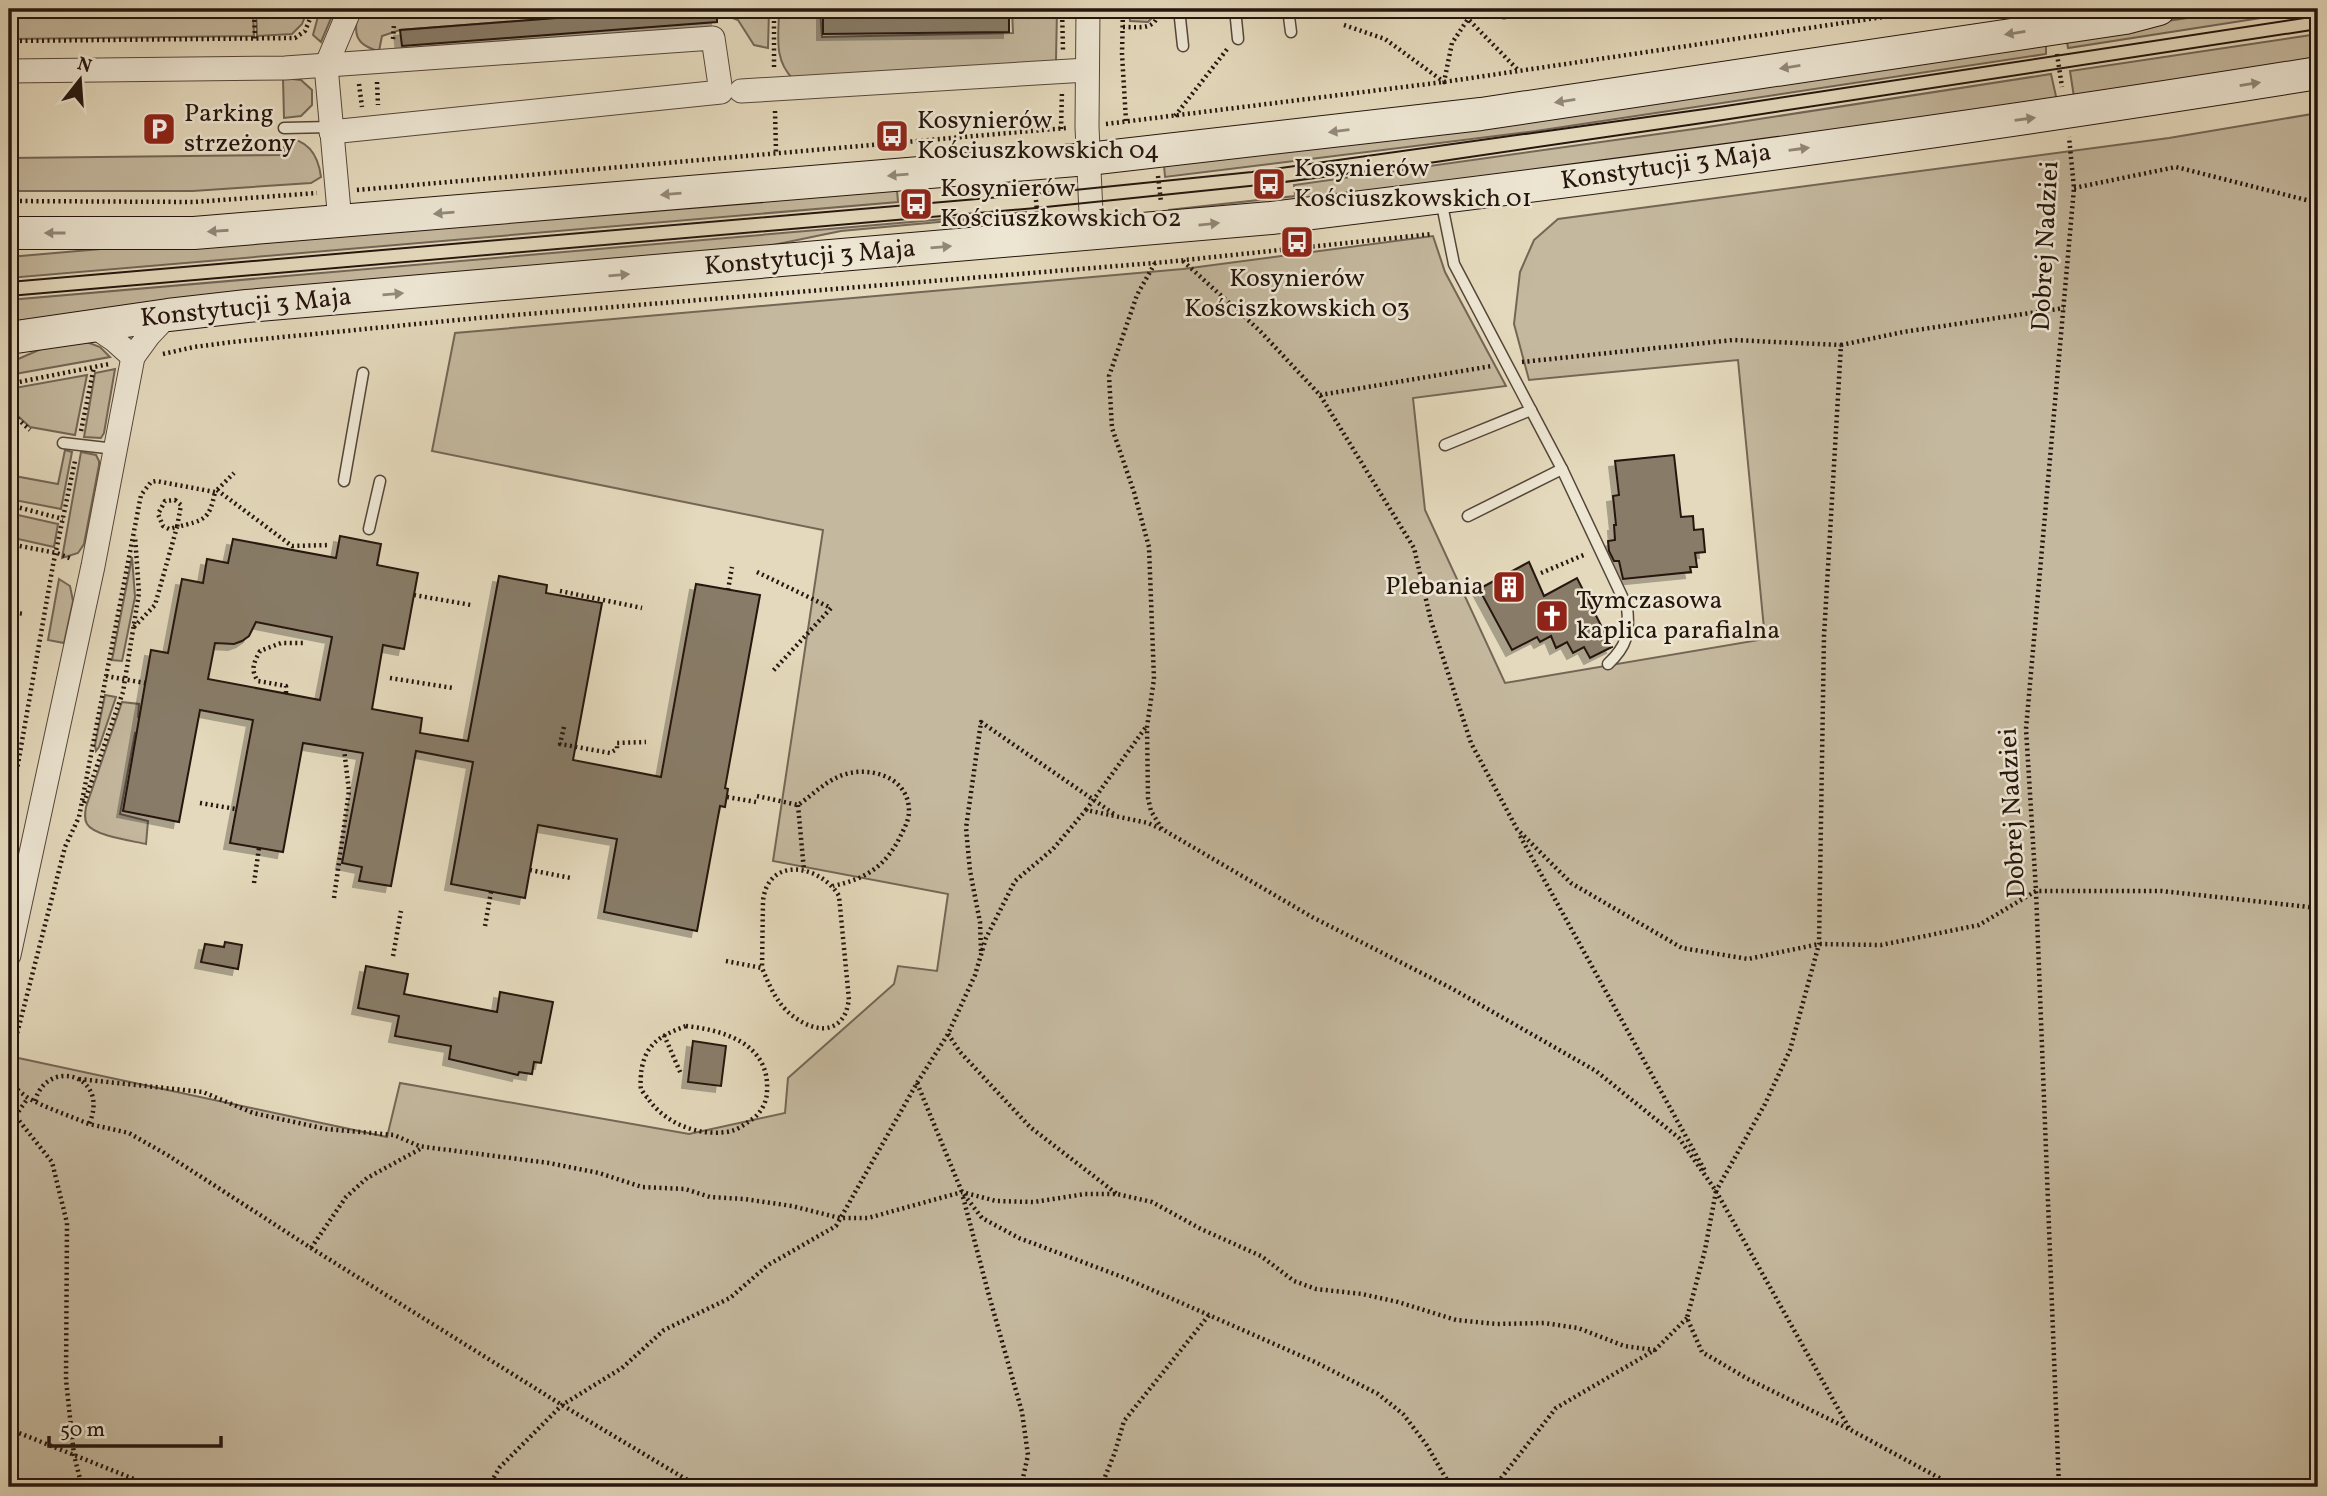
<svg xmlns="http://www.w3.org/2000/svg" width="2327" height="1496" viewBox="0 0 2327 1496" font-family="Vollkorn,serif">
<defs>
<filter id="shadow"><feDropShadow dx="-6" dy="6" stdDeviation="0" flood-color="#0004"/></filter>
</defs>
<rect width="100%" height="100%" fill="#e4d9bc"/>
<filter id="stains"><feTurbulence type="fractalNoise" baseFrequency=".00286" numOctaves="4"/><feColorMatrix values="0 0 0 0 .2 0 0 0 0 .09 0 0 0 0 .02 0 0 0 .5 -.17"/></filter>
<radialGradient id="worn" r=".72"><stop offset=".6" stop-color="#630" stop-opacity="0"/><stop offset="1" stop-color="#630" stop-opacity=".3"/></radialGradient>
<!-- green -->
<g fill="#c4b89e" stroke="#746656" stroke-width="2">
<polygon points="9,9 253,9 254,36 9,39"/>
<polygon points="256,9 308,9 302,24 292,34 257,36"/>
<polygon points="320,9 335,9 321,42 313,35"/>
<path d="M359,9H673L400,30L382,36L379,51C354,45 353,32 359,9Z"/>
<polygon points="727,9 769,10 768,48 754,45 738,20 727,16"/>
<path d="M779,9H820L822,37L1013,33L1012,9H1057L1056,60L1053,64L793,79C773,59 779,35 779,9Z"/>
<polygon points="1129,9 1155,9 1155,15 1148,22 1130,21"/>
<polygon points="2248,9 2318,9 2068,48 2066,36"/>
<polygon points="2318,34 2318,60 2074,97 2070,71"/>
<polygon points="2046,40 2046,54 1536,131 1165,177 1164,165"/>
<polygon points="2051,74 2057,101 1351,195 1169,213 1169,210 1295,196 1294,185 1701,128"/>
<polygon points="283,78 301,80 312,90 312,105 301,116 284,118"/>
<polygon points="2318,113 2318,1487 9,1487 9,1056 387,1137 400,1083 689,1134 785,1113 788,1078 894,984 898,966 937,971 948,894 773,861 823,530 432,451 455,333 1183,269 1433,236 1445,272 1506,386 1413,398 1425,510 1505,683 1765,639 1738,360 1529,380 1514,324 1520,272 1534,240 1558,219 2169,138"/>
<path d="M284,138C308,139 318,154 321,177L311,183L193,191H9V158L284,155Z"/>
<polygon points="897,190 898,202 9,278 9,257 101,249 236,245"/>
<polygon points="1026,212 1026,214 841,231 758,248 9,324 9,300"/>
<polygon points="84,341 100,347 110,357 9,375 9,363 41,349"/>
<polygon points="115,369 104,433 101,438 84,437 95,373"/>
<polygon points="87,375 75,435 30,427 9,408 9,389"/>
<polygon points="65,450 72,452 61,509 9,499 9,475 58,484"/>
<polygon points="81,452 96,455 99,461 99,465 84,544 78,553 62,558"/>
<polygon points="9,513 58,524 54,547 9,537"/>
<polygon points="132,557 135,597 122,661 112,660"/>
<polygon points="59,579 70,586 73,601 64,643 48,640"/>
<polygon points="105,695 116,697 99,747 96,751 95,745"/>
<path d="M122,702L139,704L138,717L153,721L151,736L135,733L120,814L148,821L146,844C133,841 94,836 87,824C84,819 85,813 86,807Z"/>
</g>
<!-- building -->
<g fill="#887b68" stroke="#25150e" stroke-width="2" fill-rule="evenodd" filter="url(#shadow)">
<polygon points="673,9 717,9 717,22 402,46 400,30"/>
<polygon points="823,9 1009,9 1009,32 823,34"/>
<polygon points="1674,455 1681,517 1693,516 1694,530 1703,529 1705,552 1695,553 1697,567 1690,567 1691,572 1623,579 1619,561 1614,561 1609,551 1608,541 1615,540 1614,525 1616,525 1613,496 1619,495 1615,461"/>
<path d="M340,536L381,544L377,565L418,573L404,649L383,645L372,709L422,718L420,733L468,741L499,576L547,585L546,593L602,603L573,760L661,777L696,584L760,595L725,788L728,789L725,807L720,806L697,931L604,912L617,839L538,825L525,898L451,884L473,762L416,751L391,886L359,881L362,867L342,863L363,753L303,743L283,852L230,843L253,720L200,710L179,822L123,811L151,650L168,653L182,579L203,583L207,559L228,563L233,539L336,558ZM256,622L332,637L320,700L208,679L215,643L234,644L242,641L249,636Z"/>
<polygon points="1529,562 1544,596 1577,578 1612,647 1590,658 1584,647 1573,653 1567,642 1556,648 1551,636 1540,642 1537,637 1512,650 1479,589"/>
<polygon points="225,942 242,945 238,969 201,962 205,944 224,947"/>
<polygon points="366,966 408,974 404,994 497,1012 500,992 553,1002 541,1063 534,1062 532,1074 519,1072 518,1075 449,1059 451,1046 395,1036 399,1016 358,1008"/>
<polygon points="693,1041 726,1046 721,1086 688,1082"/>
</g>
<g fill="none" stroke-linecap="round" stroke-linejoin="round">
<defs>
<g id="lane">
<polyline points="1179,9 1183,46"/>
<polyline points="1235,9 1238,39"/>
<polyline points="1288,9 1291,32"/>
<polyline points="1503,9 1504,13"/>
<polyline points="10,71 11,101"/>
<polyline points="284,128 331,127"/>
<polyline points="9,144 11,129"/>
<path d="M1441,200L1454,264L1562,469L1627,607C1630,633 1627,646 1608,664"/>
<polyline points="63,443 115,449"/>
<polyline points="1445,445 1531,410"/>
<polyline points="344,481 363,373"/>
<polyline points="1468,516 1562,469"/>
<polyline points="369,529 380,481"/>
<polyline points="9,702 12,686"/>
</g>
<g id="street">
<polyline points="1088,9 1087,127 1092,234"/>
<polyline points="9,71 285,68 713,38 721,92 331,132"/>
<polyline points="741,91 1087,70"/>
<polyline points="340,222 326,66 350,9"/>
<polyline points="92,325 114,340 133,357"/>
<polyline points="9,955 93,566 133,357 149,335 168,315"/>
</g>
<g id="secondary">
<polyline points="9,233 194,233 1088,159 1481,114 2125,18 2159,9"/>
<path d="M9,338L168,315L247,306L1271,218C1621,176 1970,129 2318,73"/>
</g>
</defs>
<!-- lane casing -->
<use href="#lane" stroke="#55463a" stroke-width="13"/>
<!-- street casing -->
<use href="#street" stroke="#55463a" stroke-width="25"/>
<!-- secondary casing -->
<use href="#secondary" stroke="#25150e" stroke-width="34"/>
<!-- path -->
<g stroke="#25150e" stroke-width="4.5" stroke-dasharray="2 3.5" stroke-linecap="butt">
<polyline points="254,9 255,39"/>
<polyline points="1062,9 1063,51"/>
<polyline points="1123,9 1122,54 1126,121"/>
<polyline points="1344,25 1385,39 1444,82 1452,43 1468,19 1518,70"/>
<path d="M1123,27C1140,27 1158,31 1158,9"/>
<polyline points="393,39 394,24"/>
<polyline points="9,41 295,38 305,31 314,9"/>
<polyline points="2057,54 2062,87"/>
<polyline points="774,67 774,9"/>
<polyline points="377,82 378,105"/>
<polyline points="359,84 362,107"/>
<polyline points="775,111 776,152"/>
<polyline points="1175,116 1228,48"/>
<polyline points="1106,124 1444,82 1937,9"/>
<polyline points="1061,129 1062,91"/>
<polyline points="1158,176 1161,202"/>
<polyline points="2074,188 2176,167 2318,203"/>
<polyline points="1035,189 1037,212"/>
<polyline points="357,190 1066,128"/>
<polyline points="9,201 194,202 317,193"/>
<polyline points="1183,261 1259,330 1320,395 1414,548 1431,621 1471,743 1517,829 1571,883 1682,948 1748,959 1819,944 1881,945 1979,925 2036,891 2162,891 2318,908"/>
<polyline points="1155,263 1137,295 1109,376 1112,428 1134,492 1149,547 1154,679 1147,727 1148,798 1151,811 1162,829 1312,917 1451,988 1596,1071 1679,1138 1716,1191 1705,1250 1687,1318 1702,1352 1748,1379 1849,1429 1956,1487"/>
<polyline points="1841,345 1903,332 2064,308"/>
<polyline points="163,354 194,347 232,342 478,318 1166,262 1432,234"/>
<polyline points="1522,362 1733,340 1841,345 1824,636 1819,944 1790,1050 1765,1104 1716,1191"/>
<polyline points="9,384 109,364"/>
<polyline points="1320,395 1492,366"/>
<polyline points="9,411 30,430"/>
<polyline points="81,431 94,367"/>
<polyline points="217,490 292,546 330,545"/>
<polygon points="175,500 181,505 177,527 169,529 163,526 158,514 165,501"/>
<polyline points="9,507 17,507 63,519"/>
<polyline points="9,544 57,553 72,559"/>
<polyline points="757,572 831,608 773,671"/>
<polyline points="1541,573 1586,554"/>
<polyline points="728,590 732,567"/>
<polyline points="560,591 642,608"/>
<polyline points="414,595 471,605"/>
<polyline points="9,612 25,614"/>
<path d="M134,627L155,605L177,527C204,520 209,521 215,492"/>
<polyline points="9,663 16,664"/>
<polyline points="106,676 145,683"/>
<polyline points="390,678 453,688"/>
<path d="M286,693V686L258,681C250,670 254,662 260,651L281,643H304"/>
<polyline points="564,727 560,744 610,753 617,749 617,743 646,742"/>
<path d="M757,796L798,805C811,796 824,783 838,777C865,764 909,775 909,811C909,820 904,829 900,837C885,867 865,879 833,886"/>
<polyline points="727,797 756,802"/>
<polyline points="84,803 123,692 139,593 135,536"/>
<polyline points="200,803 236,809"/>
<polyline points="798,805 804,871"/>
<polyline points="1086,810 1146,727"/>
<polyline points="9,815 53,565 75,461"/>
<polyline points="1520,836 1705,1171"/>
<polyline points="530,870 571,878"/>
<polyline points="254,883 259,848"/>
<polyline points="334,898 349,791 344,749"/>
<polyline points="485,926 491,892"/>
<polyline points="981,951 980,922 970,871 966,828 981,722 1114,814"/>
<polyline points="393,956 401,911"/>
<path d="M726,961L762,968C767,980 772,992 780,1003C793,1021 828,1042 844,1016C847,1011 848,1004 849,1000L839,896C821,865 768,855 763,901L762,968"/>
<path d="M686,1026C724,1030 770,1044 767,1091C767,1101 762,1111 754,1118C745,1124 737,1131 726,1132C696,1136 663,1122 647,1097C646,1097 641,1089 641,1089C640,1084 641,1077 641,1073C642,1065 645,1054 650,1048C659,1036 673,1031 686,1026Z"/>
<polyline points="948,1034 960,1052 1030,1127 1117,1194"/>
<polyline points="664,1035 681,1074"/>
<polyline points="9,1065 65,847 79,817 141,495 151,482 156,481 215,492 234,473"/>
<polyline points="79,1079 203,1092 253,1113 326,1129 394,1135 419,1146 433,1148 549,1163 599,1173 642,1187 685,1189 710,1197 744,1199 792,1206 840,1218 868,1218 962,1192 996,1201 1034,1202 1085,1194 1117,1194 1152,1202 1201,1229 1261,1256 1294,1281 1316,1289 1362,1294 1398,1302 1456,1320 1497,1324 1544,1323 1578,1328 1624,1346 1655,1350"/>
<polyline points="9,1083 28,1098 44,1106 89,1124 129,1133 169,1156 311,1248 562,1405 699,1487"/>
<polyline points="917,1083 962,1192 982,1218 1019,1238 1125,1278 1315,1362 1378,1394 1403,1414 1426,1444 1451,1487"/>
<path d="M35,1101C47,1057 111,1075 89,1124"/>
<polyline points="9,1108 52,1162 67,1223 66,1380 74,1455 82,1487"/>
<polyline points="9,1125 28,1098"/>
<polyline points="1716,1191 1849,1428"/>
<polyline points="963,1197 988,1292 1022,1412 1028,1455 1021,1487"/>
<polyline points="311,1248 346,1197 367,1178 422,1148"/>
<polyline points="9,1429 154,1487"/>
<polyline points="488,1487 500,1467 562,1405 622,1368 664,1330 730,1298 768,1265 836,1226 917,1083 948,1034 975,975 986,938 1015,881 1053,849 1086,810 1148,823 1161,829"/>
<polyline points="1101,1487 1115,1452 1124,1421 1209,1315"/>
<polyline points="1494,1487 1556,1408 1655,1350 1687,1318"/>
<polyline points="2059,1487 2036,891 2026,729 2074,188 2069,137"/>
</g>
<!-- lane -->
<use href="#lane" stroke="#ede6d3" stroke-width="10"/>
<!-- street -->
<use href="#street" stroke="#ede6d3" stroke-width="23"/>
<!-- secondary -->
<use href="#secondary" stroke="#ede6d3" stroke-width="32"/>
<!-- tram -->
<g stroke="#25150e" stroke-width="2">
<polyline points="9,282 1035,194 1252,172 1719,107 2318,16"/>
<polyline points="9,296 1036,208 1269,184 1422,164 1723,120 2318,29"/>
</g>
</g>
<!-- one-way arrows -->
<defs><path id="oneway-solid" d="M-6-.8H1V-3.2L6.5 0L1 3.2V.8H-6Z" transform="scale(1.75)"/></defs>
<g fill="#93887a">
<use href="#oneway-solid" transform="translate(2015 33) rotate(171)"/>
<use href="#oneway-solid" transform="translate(1790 67) rotate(171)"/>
<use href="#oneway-solid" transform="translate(2250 84) rotate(-9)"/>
<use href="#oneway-solid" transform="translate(1565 101) rotate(171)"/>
<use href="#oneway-solid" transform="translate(2025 119) rotate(-8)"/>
<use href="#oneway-solid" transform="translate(1339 131) rotate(173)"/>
<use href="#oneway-solid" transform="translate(1799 149) rotate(-8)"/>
<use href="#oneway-solid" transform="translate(898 175) rotate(175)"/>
<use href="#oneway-solid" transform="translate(671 194) rotate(175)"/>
<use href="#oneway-solid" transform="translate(444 213) rotate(175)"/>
<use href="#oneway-solid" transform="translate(1209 224) rotate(-6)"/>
<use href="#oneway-solid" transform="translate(218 231) rotate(176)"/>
<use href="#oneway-solid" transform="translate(55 233) rotate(-180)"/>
<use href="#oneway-solid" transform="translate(941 247) rotate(-5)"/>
<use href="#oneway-solid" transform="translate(619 275) rotate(-5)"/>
<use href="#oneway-solid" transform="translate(393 294) rotate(-5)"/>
</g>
<!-- icons -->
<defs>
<symbol id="parking-square" viewBox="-11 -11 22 22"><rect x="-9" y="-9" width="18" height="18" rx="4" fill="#8f2418" stroke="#ede6d3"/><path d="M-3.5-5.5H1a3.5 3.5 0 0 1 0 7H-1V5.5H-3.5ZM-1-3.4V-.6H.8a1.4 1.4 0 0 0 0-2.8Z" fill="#fff"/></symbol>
<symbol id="bus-square" viewBox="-11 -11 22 22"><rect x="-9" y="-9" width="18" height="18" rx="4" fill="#8f2418" stroke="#ede6d3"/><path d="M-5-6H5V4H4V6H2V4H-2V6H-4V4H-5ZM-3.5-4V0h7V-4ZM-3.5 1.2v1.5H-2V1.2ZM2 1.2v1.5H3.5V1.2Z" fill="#fff"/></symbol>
<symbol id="building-square" viewBox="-11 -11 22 22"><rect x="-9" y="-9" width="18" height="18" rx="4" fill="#8f2418" stroke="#ede6d3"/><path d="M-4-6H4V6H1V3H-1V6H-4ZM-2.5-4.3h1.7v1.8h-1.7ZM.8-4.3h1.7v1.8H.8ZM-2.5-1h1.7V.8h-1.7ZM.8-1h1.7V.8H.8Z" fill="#fff"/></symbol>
<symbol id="church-square" viewBox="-11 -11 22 22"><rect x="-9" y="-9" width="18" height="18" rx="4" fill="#8f2418" stroke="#ede6d3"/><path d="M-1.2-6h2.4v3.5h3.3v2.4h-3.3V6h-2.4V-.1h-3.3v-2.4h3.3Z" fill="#fff"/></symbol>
</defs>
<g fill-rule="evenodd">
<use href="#parking-square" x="140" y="110" width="38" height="38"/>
<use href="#bus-square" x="873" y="117" width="38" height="38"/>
<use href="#bus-square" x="1250" y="165" width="38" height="38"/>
<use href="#bus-square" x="897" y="185" width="38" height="38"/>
<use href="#bus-square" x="1278" y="223" width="38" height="38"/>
<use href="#building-square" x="1490" y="568" width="38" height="38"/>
<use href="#church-square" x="1533" y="597" width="38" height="38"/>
</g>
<g text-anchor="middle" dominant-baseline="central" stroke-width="5" stroke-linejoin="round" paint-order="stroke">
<!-- poi labels -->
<g font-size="26" fill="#25150e" stroke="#ede6d3" text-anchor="start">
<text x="184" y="114">Parking<tspan x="184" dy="30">strzeżony</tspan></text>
<text x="917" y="121">Kosynierów<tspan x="917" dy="30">Kościuszkowskich 04</tspan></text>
<text x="1294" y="169">Kosynierów<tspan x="1294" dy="30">Kościuszkowskich 01</tspan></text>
<text x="940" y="189">Kosynierów<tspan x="940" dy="30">Kościuszkowskich 02</tspan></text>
<text x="1297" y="279" text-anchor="middle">Kosynierów<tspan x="1297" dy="30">Kościszkowskich 03</tspan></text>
<text x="1484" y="587" text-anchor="end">Plebania</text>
<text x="1576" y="601">Tymczasowa<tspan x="1576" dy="30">kaplica parafialna</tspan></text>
</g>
<!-- street labels -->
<g font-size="26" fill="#25150e" stroke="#ede6d3">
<text transform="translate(1666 167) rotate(-8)">Konstytucji 3 Maja</text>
<text transform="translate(2046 246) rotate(-87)">Dobrej Nadziei</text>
<text transform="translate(810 258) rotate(-5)">Konstytucji 3 Maja</text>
<text transform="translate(246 308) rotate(-6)">Konstytucji 3 Maja</text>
<text transform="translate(2013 813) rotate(-93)">Dobrej Nadziei</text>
</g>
</g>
<!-- margin -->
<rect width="2327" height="1496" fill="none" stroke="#e4d9bc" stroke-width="35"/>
<rect x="10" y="10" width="2306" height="1475" fill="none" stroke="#25150e" stroke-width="3.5"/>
<rect x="18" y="18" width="2292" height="1461" fill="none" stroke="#25150e" stroke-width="2"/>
<!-- north arrow -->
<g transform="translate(80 80) rotate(17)" stroke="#ede6d3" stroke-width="5" paint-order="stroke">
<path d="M0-5L12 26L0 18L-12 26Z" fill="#25150e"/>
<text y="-10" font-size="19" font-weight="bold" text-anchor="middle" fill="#25150e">N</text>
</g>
<!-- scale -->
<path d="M49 1436v10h172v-10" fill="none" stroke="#25150e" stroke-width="3.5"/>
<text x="60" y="1436" font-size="21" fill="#25150e" stroke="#ede6d3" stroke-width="5" paint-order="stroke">50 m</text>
<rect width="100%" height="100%" filter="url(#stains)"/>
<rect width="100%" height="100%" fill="url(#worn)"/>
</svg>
